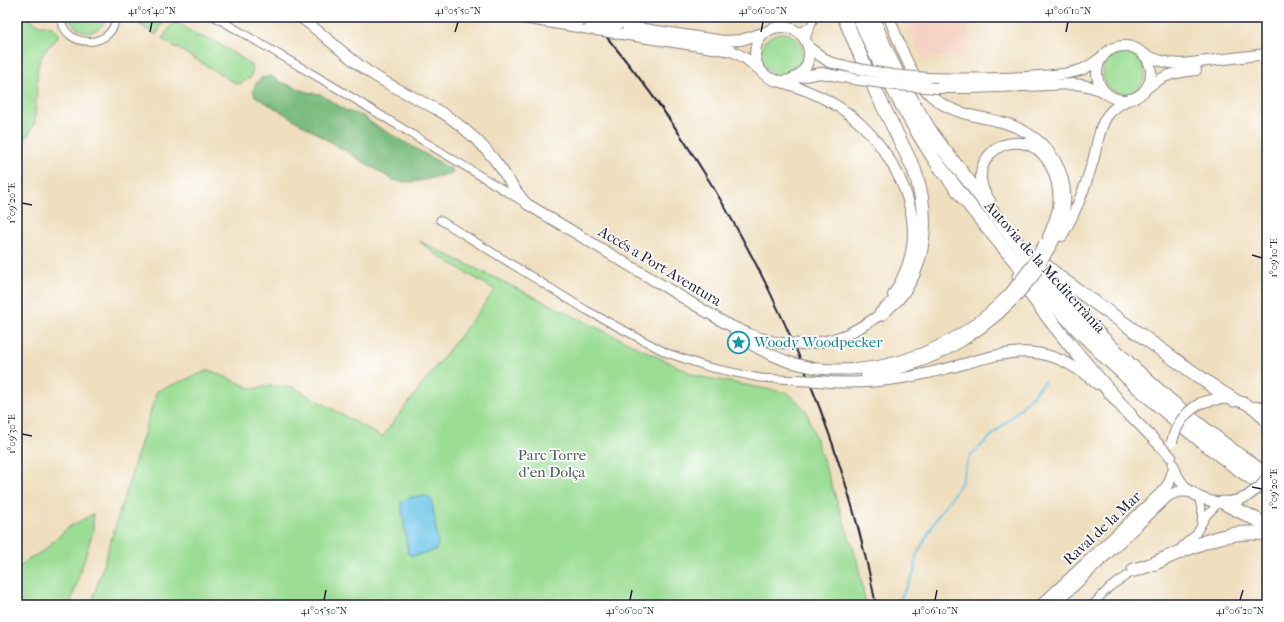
<svg xmlns="http://www.w3.org/2000/svg" width="1284" height="622" viewBox="0 0 1284 622" font-family="'IM FELL French Canon',serif">
<rect width="100%" height="100%" fill="#fff"/>
<filter id="ink" filterUnits="userSpaceOnUse"><feTurbulence type="fractalNoise" baseFrequency=".025" numOctaves="2"/><feDisplacementMap in="SourceGraphic" scale="8" xChannelSelector="R" yChannelSelector="G"/><feConvolveMatrix kernelMatrix="1 2 1 2 8 2 1 2 1" color-interpolation-filters="sRGB"/></filter>
<filter id="wash" filterUnits="userSpaceOnUse"><feTurbulence type="fractalNoise" baseFrequency=".012" numOctaves="4" result="noise"/><feDisplacementMap in="SourceGraphic" scale="16" xChannelSelector="R" yChannelSelector="G"/><feGaussianBlur stdDeviation="0.9" result="paint"/><feColorMatrix in="noise" values="0 0 0 0 0 0 0 0 0 0 0 0 0 0 0 0 0 1.4 0 .05"/><feComposite in="paint" operator="in"/></filter>
<g filter="url(#wash)">
<rect width="100%" height="100%" fill="#efdfbf"/>
<!-- built -->
<polygon fill="#f6d2c4" points="904,17 967,17 968,55 922,58"/>
<!-- green -->
<g fill="#9bdd94" stroke="#5e8068">
<path d="M17,17H28L38,25L50,26L57,31L58,35L57,39L47,48L42,56L38,64L35,121C31,132 27,140 17,146Z"/>
<path d="M70,17H106C101,37 75,37 70,17Z"/>
<polygon points="127,17 165,17 165,20 156,35"/>
<polygon points="173,23 178,23 198,36 214,41 249,63 253,69 251,77 240,84 235,83 162,39"/>
<circle cx="782" cy="54" r="21"/>
<circle cx="1124" cy="73" r="21"/>
<polygon points="419,241 697,376 788,393 806,410 857,560 866,605 91,605 157,391 209,370 253,389 268,386 293,387 382,437 495,290 434,253"/>
<polygon points="93,514 93,531 70,605 17,605 17,569 27,560 43,551 69,527"/>
</g>
<!-- forest -->
<path fill="#7cbc7e" stroke="#4f6f5c" d="M271,76L281,82L307,92L320,94L347,111L363,116L373,124L453,170L452,173C433,177 412,186 393,180L255,96L253,91L256,83L261,78Z"/>
<!-- water -->
<path fill="#6ac4e7" stroke="#467391" d="M424,496L429,497L432,501L438,544L436,550L413,556L408,554L401,502C407,496 415,497 424,496Z"/>
<g fill="none" stroke-linecap="round" stroke-linejoin="round">
<!-- stream -->
<polyline stroke="#6ac4e7" stroke-width="2" points="897,605 915,571 916,556 936,519 961,483 969,457 1020,409 1045,381"/>
</g>
</g>
<g filter="url(#ink)">
<g fill="none" stroke-linecap="round" stroke-linejoin="round">
<defs>
<g id="street">
<path d="M61,17C63,49 113,50 116,17"/>
<polyline points="215,17 338,89 520,200"/>
<polyline points="794,30 801,31 810,27"/>
<path d="M806,42C806,33 812,26 814,17"/>
<polyline points="440,220 586,310 667,353 708,367 760,378 797,380"/>
<polyline points="1198,496 1202,513 1201,523"/>
<polyline points="1182,546 1196,534 1207,515 1219,503"/>
<polyline points="1092,605 1110,587 1137,569"/>
</g>
<g id="secondary">
<path d="M300,17C325,35 346,57 372,74C402,94 435,104 463,128C478,140 491,154 502,170C510,182 517,194 527,204L725,323C744,332 761,340 781,343"/>
<polyline points="517,17 590,29"/>
<polyline points="565,17 583,20"/>
<path d="M889,17C900,45 913,85 939,102C960,116 986,117 1008,124C1051,139 1074,177 1062,222C1059,232 1054,241 1049,249"/>
<polyline points="617,25 724,41 741,40 766,32"/>
<circle cx="782" cy="54" r="27"/>
<polyline points="622,34 732,51 745,58 760,70"/>
<circle cx="1124" cy="73" r="27"/>
<polyline points="808,47 829,62 854,68"/>
<path d="M1142,53C1156,60 1167,64 1182,64L1267,54"/>
<polyline points="794,78 821,73 860,80"/>
<path d="M928,78C966,79 1003,79 1040,76C1052,75 1065,75 1077,71C1087,69 1095,62 1103,56"/>
<path d="M774,80C800,87 824,96 846,112C881,137 913,188 913,233C913,256 905,276 893,295"/>
<path d="M937,88H971L1074,84C1086,85 1095,87 1106,93"/>
<path d="M1147,88C1163,75 1176,72 1196,70"/>
<path d="M990,201C987,196 983,191 982,185C976,161 997,140 1021,143C1050,147 1061,183 1058,208C1056,218 1052,228 1048,237"/>
<path d="M1062,236C1075,213 1085,189 1092,164C1097,149 1098,129 1107,116C1113,108 1120,104 1129,99"/>
<path d="M735,332C750,346 770,355 789,362"/>
<path d="M804,344C836,342 855,332 881,314L884,309"/>
<path d="M814,368C887,377 960,346 1010,293"/>
<path d="M866,375C923,368 974,340 1014,299"/>
<path d="M819,381C853,385 895,381 928,373C997,358 1036,330 1097,384"/>
<path d="M1201,403C1228,394 1250,399 1267,423"/>
<polyline points="1251,407 1260,407 1267,406"/>
<polyline points="1125,410 1171,457"/>
<path d="M1173,465C1183,498 1216,510 1246,497"/>
<polyline points="1041,605 1161,493 1169,483 1174,468"/>
<path d="M1054,605L1167,497C1175,491 1182,491 1192,492"/>
</g>
<g id="highway">
<path d="M844,17L876,92L914,169C929,212 928,263 897,299C892,304 886,309 881,314"/>
<path d="M859,17C880,67 905,114 935,160C941,169 949,178 956,188C975,213 995,237 1016,262C1090,348 1173,425 1267,489"/>
<path d="M873,17C887,57 908,96 931,132C944,151 960,170 974,188C1056,299 1153,397 1267,475"/>
<polyline points="1039,260 1059,277 1215,388 1234,400"/>
<path d="M1019,277C1053,327 1090,369 1130,415"/>
<polyline points="1224,503 1267,525"/>
<path d="M1134,570C1145,567 1156,563 1166,558C1201,543 1228,529 1267,534"/>
</g>
</defs>
<!-- street casing -->
<use href="#street" stroke="#88807d" stroke-width="9"/>
<!-- secondary casing -->
<use href="#secondary" stroke="#88807d" stroke-width="12"/>
<!-- highway casing -->
<use href="#highway" stroke="#88807d" stroke-width="15"/>
<!-- street -->
<use href="#street" stroke="#fff" stroke-width="7"/>
<!-- secondary -->
<use href="#secondary" stroke="#fff" stroke-width="10"/>
<!-- highway -->
<use href="#highway" stroke="#fff" stroke-width="13"/>
<!-- rail -->
<path stroke="#22223b" stroke-width="2" d="M590,17C628,62 664,108 695,158C781,293 845,448 876,605"/>
<defs>
<g id="secondary-bridge">
<polyline points="583,20 617,25"/>
<polyline points="590,29 622,34"/>
<polyline points="854,68 892,75 928,78"/>
<polyline points="860,80 897,85 937,88"/>
<polyline points="1010,293 1032,265 1044,244"/>
<polyline points="1014,299 1033,277 1049,249"/>
<polyline points="781,343 804,344"/>
<polyline points="789,362 814,368"/>
<polyline points="797,380 819,381"/>
<path d="M1172,442C1176,424 1185,412 1201,403"/>
<polyline points="1246,497 1260,487 1267,478"/>
</g>
</defs>
<!-- secondary-bridge casing -->
<use href="#secondary-bridge" stroke="#88807d" stroke-width="12" stroke-linecap="butt"/>
<!-- secondary-bridge -->
<use href="#secondary-bridge" stroke="#fff" stroke-width="10"/>
</g>
</g>
<!-- ticks -->
<path fill="none" stroke="#22223b" stroke-width="1.5" d="M150,32L152,22M455,32L458,22M761,32L763,22M1066,32L1068,22M22,203L32,205M1252,255L1262,258M22,434L32,436M1252,487L1262,489M324,600L326,590M630,600L632,590M935,600L937,590M1240,600L1243,590"/>
<!-- icons -->
<defs>
<symbol id="sight-ring" viewBox="-11 -11 22 22"><circle r="9.5" fill="#fff" stroke="#0f9aa8" stroke-width="1.5"/><path d="M0-6L1.8-2.2L6-1.7L2.9 1.2L3.7 5.4L0 3.3L-3.7 5.4L-2.9 1.2L-6-1.7L-1.8-2.2Z" fill="#0f9aa8"/></symbol>
</defs>
<g fill-rule="evenodd">
<use href="#sight-ring" x="726" y="330" width="25" height="25"/>
</g>
<g text-anchor="middle" dominant-baseline="central" stroke-width="3.5" stroke-linejoin="round" paint-order="stroke">
<!-- street labels -->
<g font-size="15" fill="#22223b" stroke="#fff">
<text transform="translate(660 266) rotate(31)">Accés a Port Aventura</text>
<text transform="translate(1045 267) rotate(48)">Autovia de la Mediterrània</text>
<text transform="translate(1102 528) rotate(-43)">Raval de la Mar</text>
</g>
<!-- culture labels -->
<g font-size="15" fill="#0d838f" stroke="#fff" text-anchor="start">
<text x="754" y="342">Woody Woodpecker</text>
</g>
<!-- park labels -->
<g font-size="15" fill="#465a56" stroke="#fff">
<text x="552" y="455">Parc Torre<tspan x="552" dy="17">d'en Dolça</tspan></text>
</g>
</g>
<!-- margin -->
<rect width="1284" height="622" fill="none" stroke="#fff" stroke-width="44"/>
<rect x="22" y="22" width="1240" height="578" fill="none" stroke="#22223b" stroke-width="1.5"/>
<g font-size="10" text-anchor="middle" fill="#22223b">
<text x="152" y="14">41°05'40"N</text>
<text x="458" y="14">41°05'50"N</text>
<text x="763" y="14">41°06'00"N</text>
<text x="1068" y="14">41°06'10"N</text>
<text transform="translate(11 203) rotate(-90)" y="4">1°09'20"E</text>
<text transform="translate(1273 258) rotate(-90)" y="4">1°09'10"E</text>
<text transform="translate(11 434) rotate(-90)" y="4">1°09'30"E</text>
<text transform="translate(1273 489) rotate(-90)" y="4">1°09'20"E</text>
<text x="324" y="614">41°05'50"N</text>
<text x="630" y="614">41°06'00"N</text>
<text x="935" y="614">41°06'10"N</text>
<text x="1240" y="614">41°06'20"N</text>
</g>
</svg>
